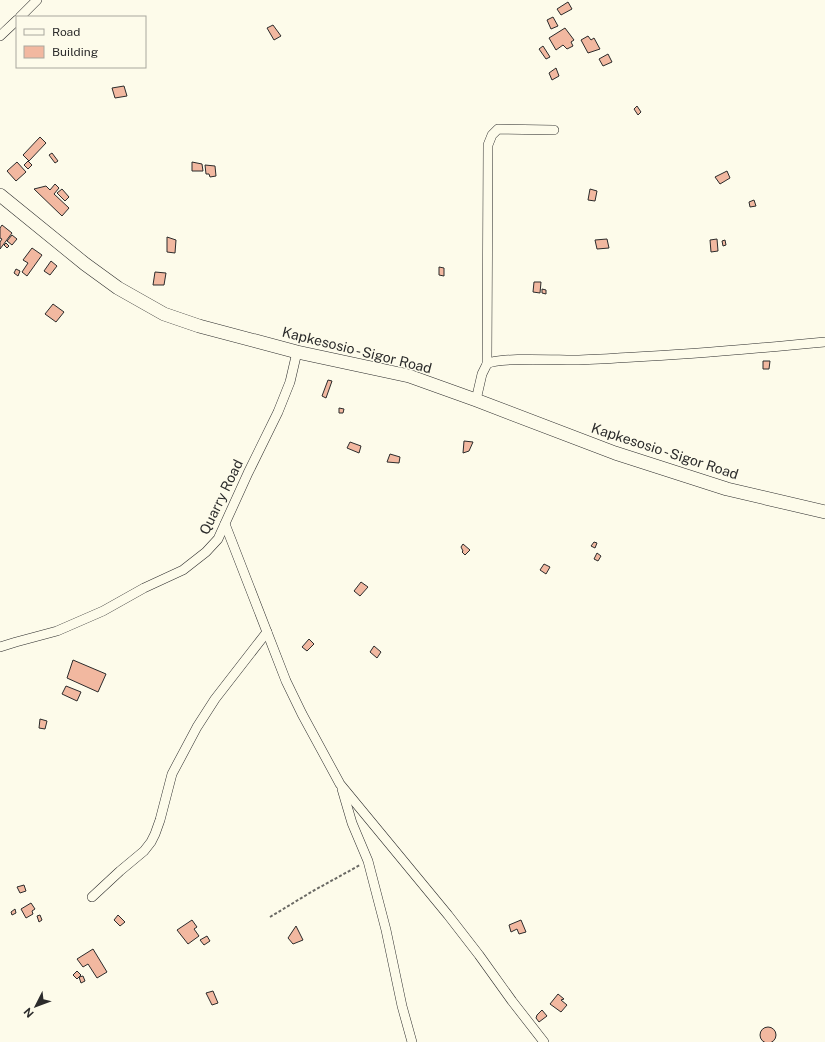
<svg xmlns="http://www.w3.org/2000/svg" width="825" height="1042" viewBox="0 0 825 1042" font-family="'Public Sans',sans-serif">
<rect width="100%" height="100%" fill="#fdfbea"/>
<!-- building -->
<g fill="#f2b8a0" stroke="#2b2b2b">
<polygon points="568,2 572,9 561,15 557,9"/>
<polygon points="553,17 558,26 551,29 547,20"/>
<polygon points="273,25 281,36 274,40 267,28"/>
<polygon points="565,28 574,40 571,42 573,46 567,49 563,45 556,50 549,38"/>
<polygon points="588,36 591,40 594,38 600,49 588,53 581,40"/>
<polygon points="543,46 550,57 546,59 539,49"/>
<polygon points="608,54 612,62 603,66 599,59"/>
<polygon points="556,68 559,76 552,80 549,73"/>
<polygon points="124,86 127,96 115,98 112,88"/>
<polygon points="637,106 641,112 638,115 634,109"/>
<polygon points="40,137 46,143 29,161 23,155"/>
<polygon points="52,153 58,161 55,163 49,155"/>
<polygon points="28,161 32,165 28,169 24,165"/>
<polygon points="17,162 26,172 16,181 7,171"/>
<polygon points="192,162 202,164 203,171 192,171"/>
<polygon points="205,165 215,166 216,176 210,177 209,174 206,174"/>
<polygon points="727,171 730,178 720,184 715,177"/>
<polygon points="55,184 59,188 54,194 69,208 62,216 34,189 46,186 50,190"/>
<polygon points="62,189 69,197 65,201 57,193"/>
<polygon points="590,189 597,191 595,201 588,200"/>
<polygon points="754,200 756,206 750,207 749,202"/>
<polygon points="2,225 12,233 0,249 0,242 2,239 0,238 0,228"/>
<polygon points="12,235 17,239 12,245 7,241"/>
<polygon points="167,237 176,240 175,253 167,252"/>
<polygon points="607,239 609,248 597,249 595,240"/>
<polygon points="717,239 718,251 711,252 710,240"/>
<polygon points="725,240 726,245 723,246 722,241"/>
<polygon points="6,243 9,246 7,248 4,245"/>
<polygon points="32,248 42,255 27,276 22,272 28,263 23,260"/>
<polygon points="51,261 57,266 50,275 44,271"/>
<polygon points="439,267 444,268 444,276 439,275"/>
<polygon points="16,269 20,271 18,276 14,273"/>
<polygon points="155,272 166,273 164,285 153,285"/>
<polygon points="534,282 541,282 540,293 533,292"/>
<polygon points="542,289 546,290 546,294 542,293"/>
<polygon points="53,304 64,312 56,322 45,314"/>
<polygon points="763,361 770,361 769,369 763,369"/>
<polygon points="328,380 332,381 326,398 322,396"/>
<polygon points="339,408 344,409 343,413 339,413"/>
<polygon points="464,441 473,442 469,451 463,453"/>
<polygon points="350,442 361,446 359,453 347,448"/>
<polygon points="390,454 400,457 399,463 387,462"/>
<polygon points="594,542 597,543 595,548 591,546"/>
<polygon points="463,544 470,550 465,555 462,552 463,551 461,547"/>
<polygon points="597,553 601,556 598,561 594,559"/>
<polygon points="544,564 550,567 546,574 540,570"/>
<polygon points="361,582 368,587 360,596 354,591"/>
<polygon points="309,639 314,644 307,651 302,647"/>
<polygon points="374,646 381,652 377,658 370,652"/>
<polygon points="73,660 106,674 98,692 67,678"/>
<polygon points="66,686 81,692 77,701 62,694"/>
<polygon points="40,719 47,721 45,729 39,728"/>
<polygon points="24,885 26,891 20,893 17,887"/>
<polygon points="31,903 35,909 32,911 33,914 26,918 21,909"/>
<polygon points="15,909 16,913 12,915 11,912"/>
<polygon points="40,915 42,920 39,922 37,916"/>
<polygon points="118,915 125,922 120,926 114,920"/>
<polygon points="192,920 197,927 194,929 199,936 188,944 177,930"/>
<polygon points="521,920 526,932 519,934 517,929 511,932 509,925"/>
<polygon points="296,926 303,940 293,944 288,938"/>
<polygon points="207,936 210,941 204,945 200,940"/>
<polygon points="93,949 107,972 97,978 88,964 83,967 77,959"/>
<polygon points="77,971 81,975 77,979 73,975"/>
<polygon points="83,976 85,981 81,983 79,977"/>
<polygon points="213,991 218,1003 212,1005 206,993"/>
<polygon points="558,994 564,999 561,1000 567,1005 561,1012 550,1004"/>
<polygon points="542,1010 547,1016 539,1022 536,1018 537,1015"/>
<circle cx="768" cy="1035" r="8"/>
</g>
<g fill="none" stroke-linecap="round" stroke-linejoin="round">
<defs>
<g id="street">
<polyline points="20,17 37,0"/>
<polyline points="0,36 17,20"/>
<path d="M487,364C497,357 556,360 571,360C592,360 614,358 635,357C698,354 762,348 825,342"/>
<polyline points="476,400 482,374 487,364 488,145 492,135 498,129 554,130"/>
<polyline points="225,524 286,681 302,714 340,784 448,915 479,955 512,1001 544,1042"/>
<polyline points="0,647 16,642 57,631 103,611 144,588 183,570 206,552 218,539 248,473 278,412 290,382 297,352"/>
<polyline points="342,789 352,823 368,861 386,930 402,1006 412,1042"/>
<polyline points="92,897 120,871 144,851 151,842 155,834 160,820 172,774 197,727 215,699 267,632"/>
</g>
<polyline id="secondary" points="0,195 85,264 118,288 164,314 199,326 297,352 409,376 476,400 615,453 727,489 825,512"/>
</defs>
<!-- street casing -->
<use href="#street" stroke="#2b2b2b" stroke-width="10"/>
<!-- secondary casing -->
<use href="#secondary" stroke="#2b2b2b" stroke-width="14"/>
<!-- path -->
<polyline stroke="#6a6964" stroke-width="2" stroke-dasharray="3 2" stroke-linecap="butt" points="270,917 313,891 360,865"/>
<!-- street -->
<use href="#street" stroke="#fdfbea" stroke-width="9"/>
<!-- secondary -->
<use href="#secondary" stroke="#fdfbea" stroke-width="13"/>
</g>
<g text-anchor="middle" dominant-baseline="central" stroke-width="3" stroke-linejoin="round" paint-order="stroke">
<!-- street labels -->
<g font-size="14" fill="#2b2b2b" stroke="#fdfbea">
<text transform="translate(357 350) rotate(14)">Kapkesosio - Sigor Road</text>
<text transform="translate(665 451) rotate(18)">Kapkesosio - Sigor Road</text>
<text transform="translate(221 497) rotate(-64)">Quarry Road</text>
</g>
</g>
<!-- legend -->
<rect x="16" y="16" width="130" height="52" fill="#fdfbea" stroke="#a9a89e"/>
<rect x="24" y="29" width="20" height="6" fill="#fdfbea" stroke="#a9a89e"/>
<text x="52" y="36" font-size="12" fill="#2b2b2b">Road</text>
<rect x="24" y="46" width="20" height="12" fill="#f2b8a0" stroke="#a9a89e"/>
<text x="52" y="56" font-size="12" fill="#2b2b2b">Building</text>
<!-- north arrow -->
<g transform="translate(36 1006) rotate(228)" stroke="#fdfbea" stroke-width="3" paint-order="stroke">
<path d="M0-3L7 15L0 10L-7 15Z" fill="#2b2b2b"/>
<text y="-6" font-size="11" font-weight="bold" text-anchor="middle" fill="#2b2b2b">N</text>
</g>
</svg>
